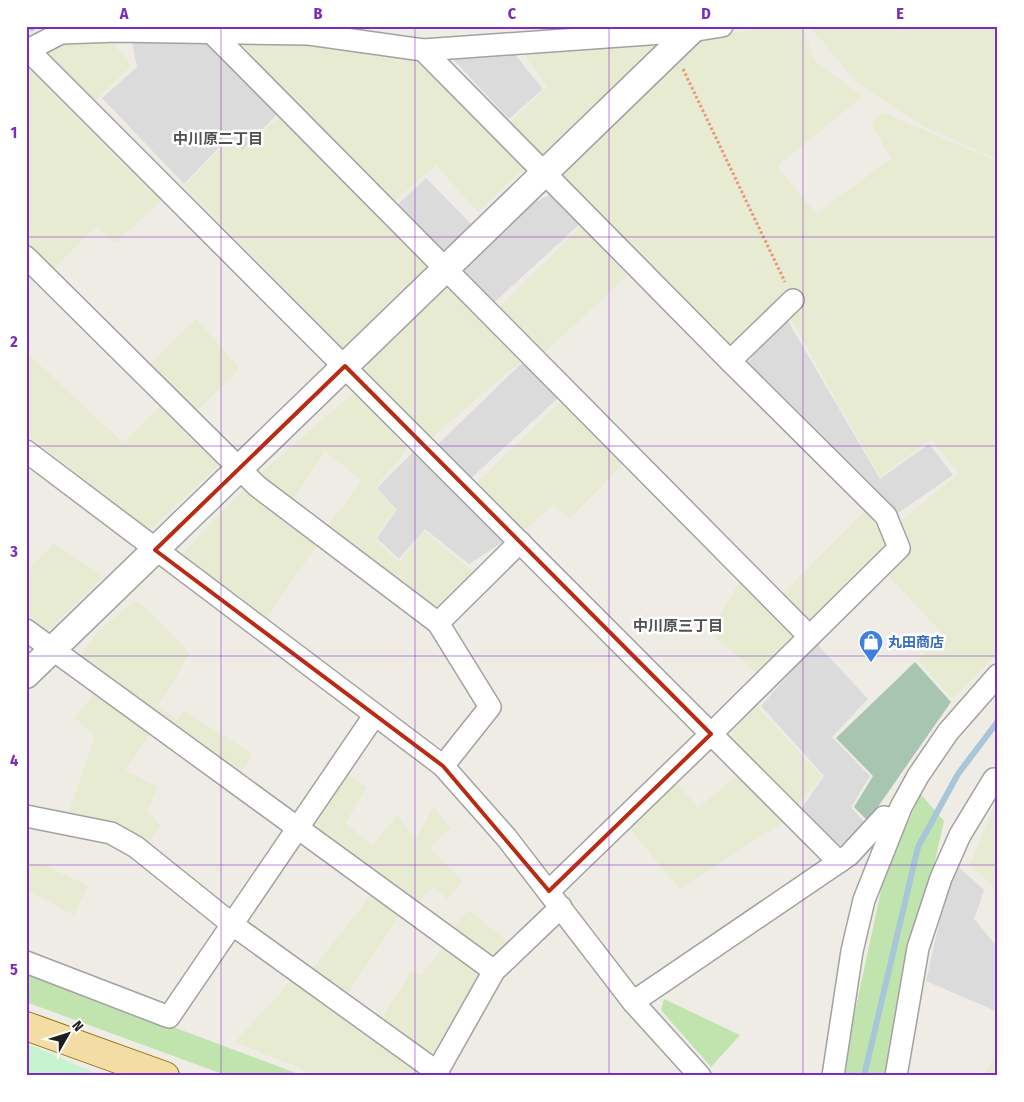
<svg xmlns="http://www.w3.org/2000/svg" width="1024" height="1102" viewBox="0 0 1024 1102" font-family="'Fira Sans Condensed','Noto Sans JP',sans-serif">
<rect width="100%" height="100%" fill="#eeece5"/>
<!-- residential -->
<g fill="#dcdbdb">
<polygon points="131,37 203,39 277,114 243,150 228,138 184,184 102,98 137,67"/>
<polygon points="512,51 543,89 509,119 450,56"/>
<polygon points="426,178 477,230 550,195 557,198 581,223 488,308 397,205"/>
<polygon points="785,316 880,479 929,444 953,475 898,513 748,362"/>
<polygon points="524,361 559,397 455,493 503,542 469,564 425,529 399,559 377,538 397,510 377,488 417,448 437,445"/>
<polygon points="816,643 868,699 832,737 870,776 851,807 866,824 847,847 838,845 801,809 824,776 761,706"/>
<polygon points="953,862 984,890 974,919 998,948 998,1012 926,981"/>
</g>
<!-- farmland -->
<g fill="#e6ebd2">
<polygon points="44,26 99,26 131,66 79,116 163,199 115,243 96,226 54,269 26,241 26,60"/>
<polygon points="322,26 487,26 321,29"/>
<polygon points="771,26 802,26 815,62 863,96 777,166 816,214 891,159 871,123 882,112 998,162 998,653 952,699 918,660 942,633 888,575 912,550 901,521 959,473 931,439 880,477 782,304 733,348 539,154 478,212 436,165 380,213 520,362 431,438 184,186 228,141 243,151 293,104 229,37 413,57 495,137 547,87 522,51 694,40"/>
<polygon points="810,26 998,26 998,160 924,126 868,90 851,76"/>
<polygon points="582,225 627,276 544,353 499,308"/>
<polygon points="196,319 239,368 183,425 219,465 150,530 26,434 26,352 123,443 175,391 149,365"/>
<polygon points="357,390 407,450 375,487 396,510 374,539 399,562 424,531 476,574 443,607 434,607 327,527 362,481 325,451 282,517 318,544 266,618 188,562 183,553 256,477"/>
<polygon points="561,401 623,464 569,519 554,504 525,530 477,483"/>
<polygon points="865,511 888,541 757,673 710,633 740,581 769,608"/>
<polygon points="53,544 104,576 26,652 26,572"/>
<polygon points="135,601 142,604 190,653 158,706 177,720 185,711 252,754 240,774 160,718 125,770 158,787 147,810 160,826 148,845 68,814 95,736 75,718 107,677 80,655 100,630"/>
<polygon points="755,704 822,777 783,822 680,889 629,828 677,783 698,808 750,765 730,737"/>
<polygon points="348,773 367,788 345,823 372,846 397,815 415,839 434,807 451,828 430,847 462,881 448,899 433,887 417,902 410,898 347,995 381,1020 411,971 420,976 445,946 480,971 423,1071 423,1076 319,1076 235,1042 292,980 300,985 384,879 318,830 315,820"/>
<polygon points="998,797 998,892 970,865"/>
<polygon points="26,862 46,866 88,886 74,915 26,889"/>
<polygon points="469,910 509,943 499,953 488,954 453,928"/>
<polygon points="998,1050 998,1076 983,1076"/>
</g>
<!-- grass -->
<g fill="#c1e4af">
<polygon points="918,791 944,821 887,1076 841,1076 885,872 919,798"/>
<polygon points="26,972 304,1076 228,1076 26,1002"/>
<polygon points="664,999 740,1035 711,1067 661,1010"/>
</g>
<!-- cemetery -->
<polygon fill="#a8c5b1" points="915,662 951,702 868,821 854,807 873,776 836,738"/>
<!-- park -->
<polygon fill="#c6f4d0" points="26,1044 35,1047 102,1076 26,1076"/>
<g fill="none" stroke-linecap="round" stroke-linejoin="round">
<!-- stream -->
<g stroke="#a9c6d8" stroke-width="6">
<polyline points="32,28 34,26"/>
<polyline points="864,1076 918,847 958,774 998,721"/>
</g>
<defs>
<g id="minor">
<polyline points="212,33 809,636"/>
<polyline points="26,48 839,862"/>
<polyline points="423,50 730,361 886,516 899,548 711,734 549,891"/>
<polyline points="26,51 61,33 116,31 309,34 423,50 691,31 722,26"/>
<polyline points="26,257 257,486 438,623 520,542"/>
<polyline points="730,361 793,300"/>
<polyline points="26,451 443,766 506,837 633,1002 700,1076"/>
<polyline points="438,623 490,707 443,766"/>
<polyline points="26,630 494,971"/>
<polyline points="26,816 111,833 136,847 233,925 437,1072 494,971 561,907"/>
<polyline points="26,962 169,1017 374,716"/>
<polyline points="633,1002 849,855 884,817 896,819"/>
<polyline points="833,1076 852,951 864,900 901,807 918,776 948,732 998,675"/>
<polyline points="896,1076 918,948 941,878 960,835 994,779"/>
</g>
<polyline id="tertiary" points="26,675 691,31"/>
<polyline id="primary" points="26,1026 165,1076"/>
</defs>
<!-- minor casing -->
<use href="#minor" stroke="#a2a2a2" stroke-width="24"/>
<!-- tertiary casing -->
<use href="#tertiary" stroke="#a2a2a2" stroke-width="29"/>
<!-- primary casing -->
<use href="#primary" stroke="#8a730e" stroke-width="30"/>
<!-- path -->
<polyline stroke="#ed9477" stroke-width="3" stroke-dasharray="2.5 2.5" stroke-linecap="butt" points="683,69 785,282"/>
<!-- minor -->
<use href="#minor" stroke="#fff" stroke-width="21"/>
<!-- tertiary -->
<use href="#tertiary" stroke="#fff" stroke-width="26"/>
<!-- primary -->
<use href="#primary" stroke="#f3dda5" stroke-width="28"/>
</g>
<!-- marked area -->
<path fill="none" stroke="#b92b12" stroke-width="4" stroke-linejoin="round" d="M345,366L711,734L549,891L443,766L155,550Z"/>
<!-- grid -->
<path fill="none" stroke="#7b2cbf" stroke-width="1" stroke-opacity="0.55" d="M221,26V1076M415,26V1076M609,26V1076M803,26V1076M26,237H998M26,446H998M26,656H998M26,865H998"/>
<!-- icons -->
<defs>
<symbol id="shop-pin" viewBox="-11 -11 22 30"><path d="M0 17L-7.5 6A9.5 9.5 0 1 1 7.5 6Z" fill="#3f7fe0" stroke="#fff"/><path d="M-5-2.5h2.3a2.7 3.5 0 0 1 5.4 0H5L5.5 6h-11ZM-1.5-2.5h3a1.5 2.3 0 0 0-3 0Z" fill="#fff"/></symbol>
</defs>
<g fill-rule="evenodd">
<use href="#shop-pin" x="857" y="628" width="28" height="38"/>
</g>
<g text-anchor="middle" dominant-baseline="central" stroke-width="5" stroke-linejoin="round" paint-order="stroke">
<!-- shop labels -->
<g font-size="14" font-weight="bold" fill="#366cbe" stroke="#fff" text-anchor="start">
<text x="888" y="642">丸田商店</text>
</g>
<!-- neighbourhood labels -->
<g font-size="15" font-weight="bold" fill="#515151" stroke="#fff">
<text x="218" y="139">中川原二丁目</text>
<text x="678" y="626">中川原三丁目</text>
</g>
</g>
<!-- border -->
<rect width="1024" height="1102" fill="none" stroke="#ffffff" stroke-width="55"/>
<!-- north arrow -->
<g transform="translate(68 1034) rotate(51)" stroke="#ffffff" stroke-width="4" paint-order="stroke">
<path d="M0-4L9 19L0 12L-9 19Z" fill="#1e1e1e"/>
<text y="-8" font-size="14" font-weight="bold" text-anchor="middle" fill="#1e1e1e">N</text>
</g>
<rect x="28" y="28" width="968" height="1046" fill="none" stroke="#7b2cbf" stroke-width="2"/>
<g font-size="16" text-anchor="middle" font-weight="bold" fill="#7b2cbf">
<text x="124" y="19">A</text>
<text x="318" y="19">B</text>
<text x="512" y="19">C</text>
<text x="706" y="19">D</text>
<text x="900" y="19">E</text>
<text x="14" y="138">1</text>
<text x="14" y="347">2</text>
<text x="14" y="557">3</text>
<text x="14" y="766">4</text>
<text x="14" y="975">5</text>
</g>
</svg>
